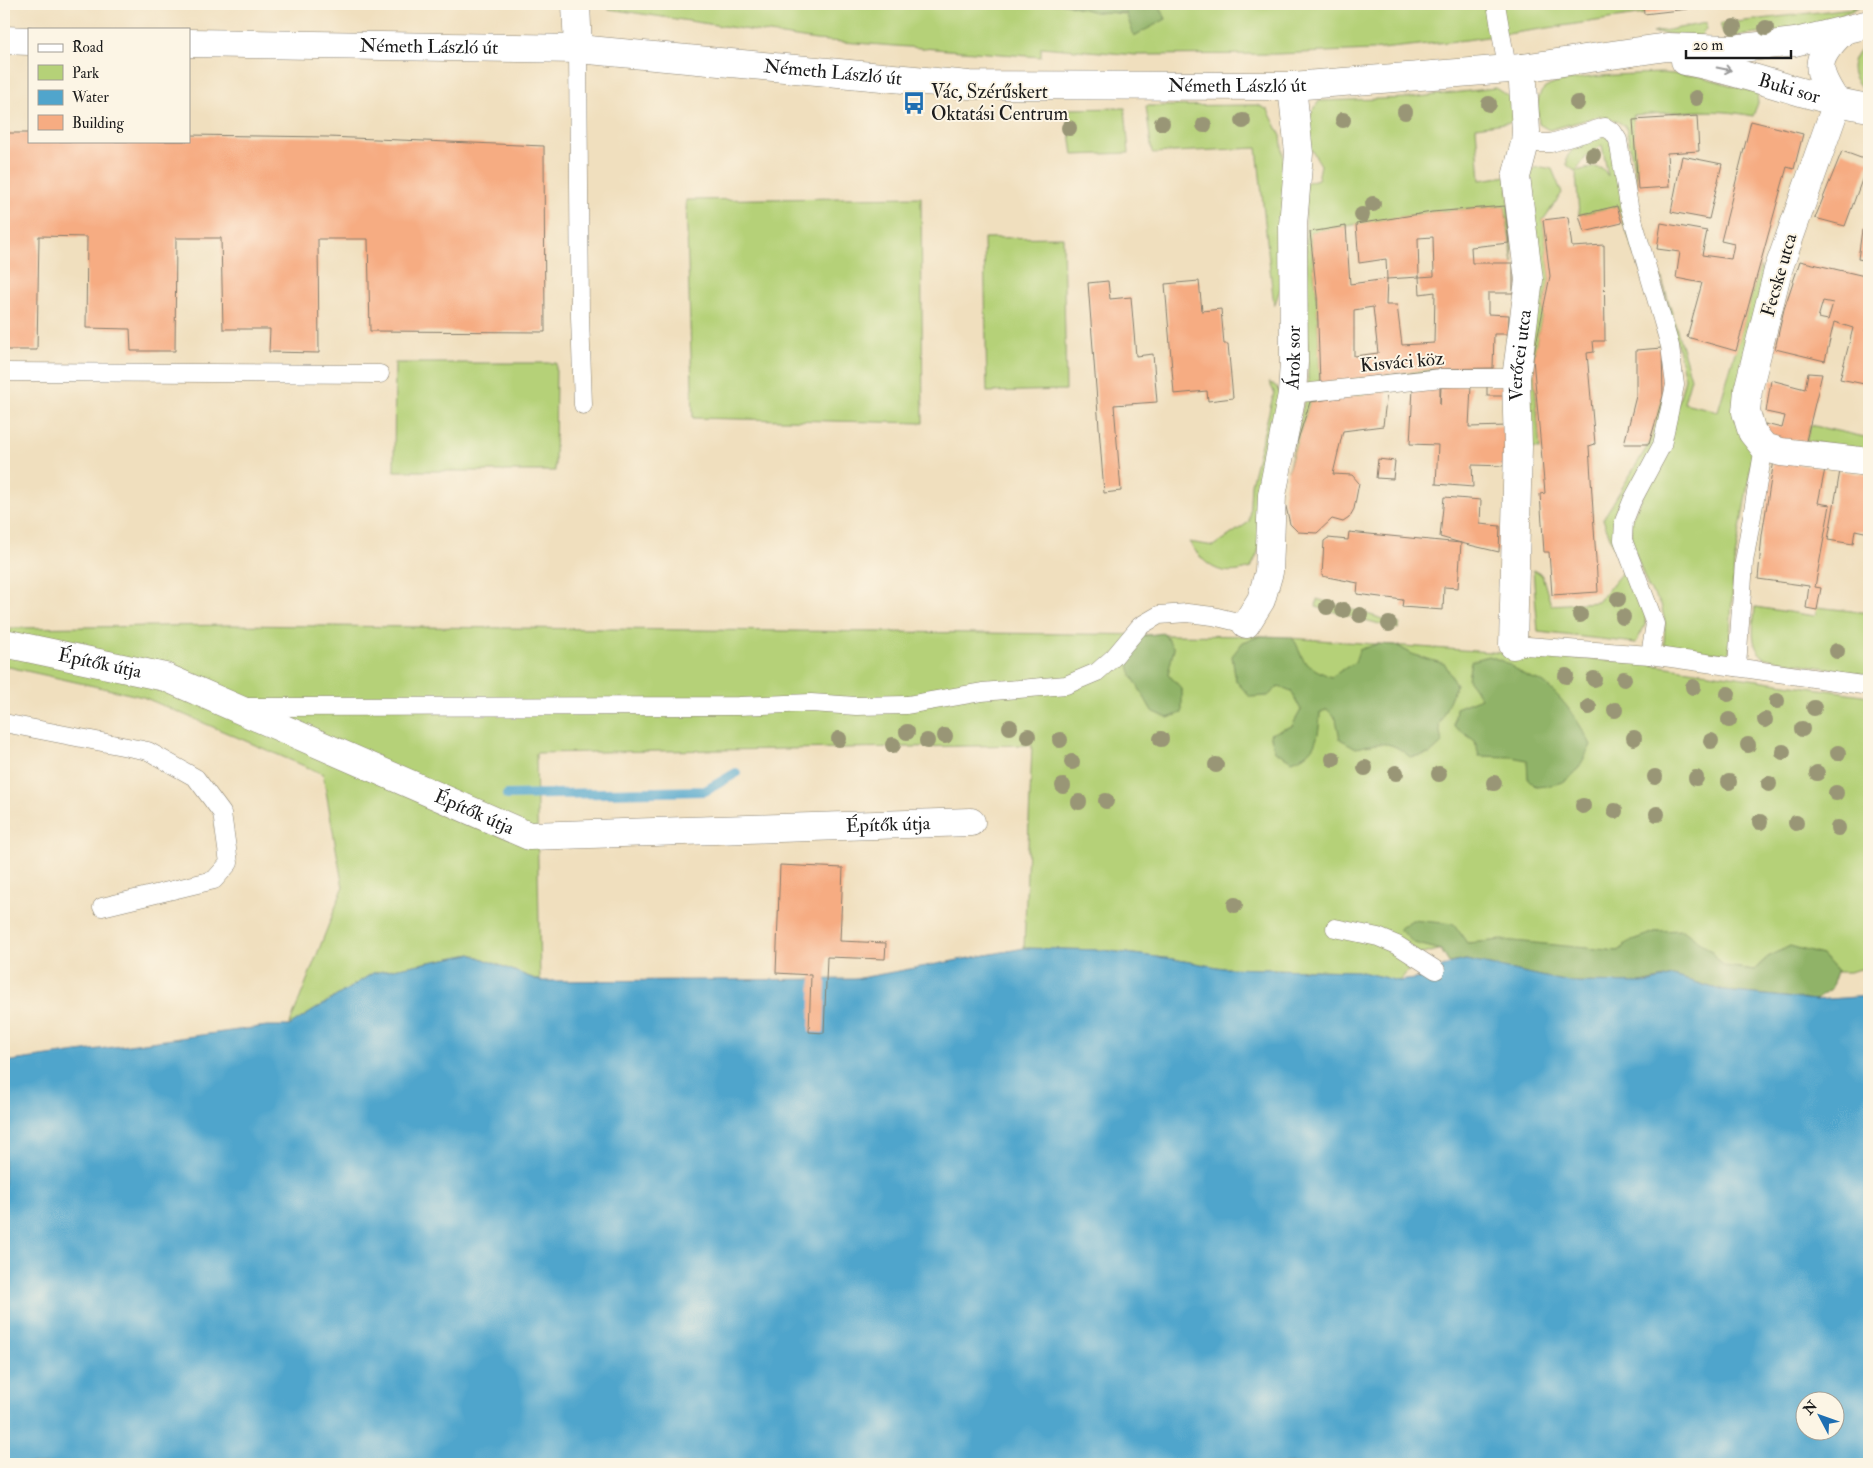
<svg xmlns="http://www.w3.org/2000/svg" width="1873" height="1468" viewBox="0 0 1873 1468" font-family="'IM FELL Double Pica',serif">
<rect width="100%" height="100%" fill="#fcf5e5"/>
<filter id="ink" filterUnits="userSpaceOnUse"><feTurbulence type="fractalNoise" baseFrequency=".02" numOctaves="2"/><feDisplacementMap in="SourceGraphic" scale="10" xChannelSelector="R" yChannelSelector="G"/><feConvolveMatrix kernelMatrix="1 2 1 2 8 2 1 2 1" color-interpolation-filters="sRGB"/></filter>
<filter id="wash" filterUnits="userSpaceOnUse"><feTurbulence type="fractalNoise" baseFrequency=".0096" numOctaves="4" result="noise"/><feDisplacementMap in="SourceGraphic" scale="20" xChannelSelector="R" yChannelSelector="G"/><feGaussianBlur stdDeviation="1.12" result="paint"/><feColorMatrix in="noise" values="0 0 0 0 0 0 0 0 0 0 0 0 0 0 0 0 0 1.4 0 .05"/><feComposite in="paint" operator="in"/></filter>
<g filter="url(#wash)">
<rect width="100%" height="100%" fill="#f0dfbe"/>
<!-- green -->
<g fill="#b5d178" stroke="#68764a" fill-rule="evenodd">
<path d="M609,4H1066C1099,13 1132,14 1166,19L1158,4H1643L1644,14L1466,40L1372,50L1277,54L1136,55L1041,47V57L816,40L609,9Z"/>
<polygon points="1860,7 1811,28 1729,37 1723,33 1720,24"/>
<polygon points="1706,23 1706,29 1701,36 1652,33"/>
<path d="M1866,43H1869V93C1847,78 1847,60 1866,43Z"/>
<path d="M1662,73L1699,76L1757,93L1758,103L1753,116C1713,107 1673,113 1633,115L1638,189L1626,127L1617,121L1600,116L1549,130L1539,124C1538,112 1535,101 1542,91C1554,75 1639,74 1662,73Z"/>
<path d="M1495,88L1510,97L1517,114L1512,122L1476,127L1480,180L1507,176L1513,263L1505,206L1432,212L1310,232L1317,296L1320,383L1434,369L1441,387L1413,388L1310,402L1288,471L1308,385L1305,183L1318,179L1321,165C1302,134 1299,132 1319,101L1410,98Z"/>
<polygon points="1258,105 1268,110 1281,136 1285,172 1281,287 1274,306 1257,148 1152,153 1146,106"/>
<polygon points="1125,108 1129,153 1073,155 1067,109"/>
<path d="M1597,136H1607L1612,143L1642,272L1617,206L1579,215L1576,172L1567,165V157L1573,149ZM1602,145L1608,176L1603,169L1595,167L1576,171L1586,157Z"/>
<polygon points="1542,167 1552,169 1562,193 1543,220 1550,276 1533,359 1540,449 1530,448 1527,177 1534,168"/>
<polygon points="921,197 923,423 693,418 686,200"/>
<polygon points="1063,237 1066,390 987,392 984,238"/>
<polygon points="1760,266 1766,281 1753,455 1734,564 1729,655 1664,645 1665,623 1661,604 1648,587 1631,541 1631,520 1668,444 1685,378 1661,276 1691,378 1684,403 1718,411"/>
<polygon points="1662,348 1670,386 1655,448 1617,515 1646,611 1645,625 1636,643 1538,632 1533,570 1542,575 1551,605 1598,602 1623,571 1603,519 1649,444 1663,396"/>
<polygon points="395,363 556,363 555,471 394,471"/>
<path d="M1269,382L1277,387L1281,397L1258,552L1251,568C1220,578 1206,567 1189,542L1214,546L1249,522L1251,484L1274,392Z"/>
<polygon points="1810,425 1869,438 1869,446 1863,449 1806,441"/>
<polygon points="1317,599 1400,624 1398,629 1316,607"/>
<path d="M1755,607L1815,616L1817,607L1869,613V675L1765,658C1748,646 1754,625 1755,607Z"/>
<polygon points="230,625 1261,636 1633,662 1869,696 1869,967 1849,972 1837,972 1822,955 1768,957 1754,970 1724,966 1710,950 1658,931 1633,940 1618,951 1467,943 1406,958 1409,970 1399,981 1358,971 1223,968 1173,959 1102,950 1024,948 1032,745 536,753 540,981 471,954 373,973 289,1026 343,888 323,774 143,697 4,666 4,632 14,628"/>
</g>
<!-- forest -->
<g fill="#90b368" stroke="#566842">
<polygon points="1066,4 1158,4 1166,19 1134,36 1126,13 1094,12"/>
<polygon points="1163,633 1174,648 1168,674 1182,689 1182,713 1168,718 1152,711 1132,676 1127,658 1141,636"/>
<path d="M1261,636L1291,637C1298,644 1297,647 1301,655C1305,666 1320,672 1331,677L1355,662L1359,650L1377,644L1396,645L1414,655L1445,664L1456,685L1439,725L1442,743L1430,754L1410,757C1389,739 1381,743 1356,748L1340,739L1336,719L1327,709L1320,713C1319,737 1317,753 1292,761L1275,751L1270,734L1292,726L1301,710L1291,691L1279,686L1268,696L1250,697L1236,681L1232,656L1243,642Z"/>
<path d="M1489,656C1506,662 1509,664 1523,674C1529,678 1538,679 1544,683C1564,699 1580,723 1591,745C1575,776 1572,784 1536,787L1528,779L1527,760L1511,757L1479,756L1475,741L1454,726L1456,708L1481,698L1468,679L1471,661Z"/>
<polygon points="1412,920 1454,924 1467,943 1503,940 1618,951 1632,940 1658,931 1683,930 1710,950 1724,966 1754,970 1768,957 1790,946 1822,955 1837,972 1831,989 1815,1000 1724,991 1673,976 1641,983 1569,982 1466,960 1449,963 1441,950 1414,943 1399,929"/>
</g>
<!-- water -->
<path fill="#50a5cc" stroke="#366074" fill-rule="evenodd" d="M1024,948L1102,950L1173,959L1223,968L1358,971L1399,981L1429,977C1439,966 1451,963 1466,960L1569,982L1646,983L1673,976L1724,991L1815,1000L1869,996V1464H4V1062L267,1026H289L373,973L471,954L540,981L855,979ZM1806,1400H1836V1430H1806Z"/>
<g fill="none" stroke-linecap="round" stroke-linejoin="round">
<!-- stream -->
<polyline stroke="#50a5cc" stroke-width="10" points="507,795 705,791 736,773"/>
</g>
<g id="blocks">
<!-- building -->
<g fill="#f6ac82" fill-rule="evenodd">
<polygon points="1643,4 1688,4 1688,9 1644,14"/>
<polygon points="1697,116 1699,151 1667,153 1669,187 1638,189 1633,120"/>
<polygon points="1751,121 1803,134 1794,169 1787,167 1736,351 1687,337 1702,283 1676,278 1680,252 1657,249 1661,223 1707,231 1702,255 1731,259 1734,244 1721,241"/>
<polygon points="4,133 29,133 29,141 189,141 189,135 328,137 544,146 545,332 370,331 368,239 318,239 319,353 269,352 270,329 223,329 221,238 176,238 175,351 131,351 130,329 86,328 87,237 39,236 37,350 4,350"/>
<polygon points="1842,151 1869,161 1845,226 1815,218"/>
<polygon points="1682,156 1722,164 1709,219 1671,212"/>
<path d="M1505,206L1509,243L1471,247L1472,263H1513V293H1488V314L1509,315L1508,334H1494L1493,368L1434,369L1320,383L1317,296L1310,232L1346,226L1350,284L1387,279L1386,305H1397L1402,345L1434,343L1435,292L1420,294L1419,277L1434,276L1433,237L1418,238L1419,277L1387,279L1386,259L1359,263L1356,224L1432,212ZM1373,307L1378,353L1354,356V310Z"/>
<polygon points="1617,206 1622,223 1584,232 1579,215"/>
<polygon points="1568,217 1572,247 1604,245 1605,341 1593,341 1594,352 1587,353 1595,444 1589,446 1598,592 1552,595 1549,552 1544,552 1540,494 1545,493 1533,359 1550,276 1543,220"/>
<polygon points="1862,230 1869,231 1869,261 1858,259"/>
<path d="M1800,261L1869,277V315L1865,331L1869,332V385L1840,379L1853,328L1834,322L1825,361L1775,349L1784,309ZM1823,301L1833,303L1828,320L1818,318Z"/>
<polygon points="1108,281 1110,299 1131,297 1136,356 1153,354 1157,402 1114,405 1121,491 1104,493 1088,283"/>
<polygon points="1199,281 1202,311 1221,309 1224,344 1228,344 1233,398 1208,401 1207,391 1174,394 1165,284"/>
<polygon points="1662,348 1663,396 1649,444 1624,444 1636,396 1636,350"/>
<polygon points="1808,373 1822,374 1806,441 1780,439 1766,432 1765,424 1782,428 1785,416 1766,412 1771,380 1805,389"/>
<polygon points="1471,386 1469,427 1508,426 1505,466 1472,465 1473,487 1436,484 1438,445 1410,444 1413,388 1440,387 1440,405 1441,387"/>
<rect x="1487" y="386" width="22" height="10"/>
<polygon points="1387,391 1383,426 1343,431 1333,474 1352,475 1359,483 1354,509 1349,518 1343,522 1332,519 1317,533 1298,532 1290,524 1284,498 1288,471 1310,402"/>
<polygon points="1378,459 1395,461 1393,479 1376,478"/>
<polygon points="1774,460 1825,469 1818,503 1830,505 1815,587 1821,588 1817,610 1806,608 1809,586 1758,579 1762,535"/>
<polygon points="1840,471 1869,475 1869,533 1855,530 1853,544 1828,540"/>
<polygon points="1444,497 1481,500 1480,524 1500,526 1499,552 1461,543 1458,588 1444,587 1443,610 1402,607 1403,600 1357,594 1358,583 1322,576 1324,541 1328,538 1348,540 1349,532 1461,543 1440,537"/>
<polygon points="780,865 843,868 840,941 886,943 885,959 827,957 824,1033 809,1032 811,975 776,973"/>
</g>
</g>
</g>
<g filter="url(#ink)">
<use href="#blocks" fill-opacity="0" stroke="#867e6d" stroke-width="1"/>
<g fill="none" stroke-linecap="round" stroke-linejoin="round">
<defs>
<g id="service">
<polyline points="1496,4 1507,68"/>
<polyline points="578,49 580,317 583,405"/>
<polyline points="1525,143 1551,143 1605,127 1613,132 1618,140 1629,206 1670,346 1675,385 1662,445 1632,501 1624,521 1623,540 1655,624 1650,655"/>
<polyline points="4,372 380,374"/>
<polyline points="1292,394 1442,378 1516,378"/>
<polyline points="1513,645 1650,655 1869,686"/>
<polyline points="1737,667 1744,562 1764,447"/>
<polyline points="245,707 738,706 811,703 856,706 907,705 982,692 1066,685 1097,672 1114,657 1140,626 1159,615 1187,613 1213,616 1246,624"/>
<polyline points="4,723 148,751 196,778 222,813 229,863 214,880 102,907"/>
<polyline points="1335,928 1378,937 1397,945 1436,970"/>
</g>
<g id="minor">
<polyline points="576,4 578,49"/>
<polyline points="4,40 29,41"/>
<path id="s1" d="M189,43L578,49L969,85L1292,86L1522,68L1667,47L1732,49L1795,42L1869,24"/>
<path id="s2" d="M1685,61C1747,72 1806,98 1869,108"/>
<polyline points="1837,103 1778,270 1748,390 1746,412 1752,432 1764,447 1781,452 1869,462"/>
<path d="M1837,103C1815,70 1813,60 1842,32"/>
<path id="s3" d="M1246,624L1261,600L1269,572L1272,495L1292,394L1294,362L1293,225L1299,153L1292,86"/>
<path id="s4" d="M4,643L165,677L529,836L971,822"/>
<path id="s5" d="M1513,645L1518,447L1516,378L1529,280L1516,177L1525,143L1526,131L1522,68"/>
</g>
</defs>
<!-- service casing -->
<use href="#service" stroke="#867e6d" stroke-width="19"/>
<!-- minor casing -->
<use href="#minor" stroke="#867e6d" stroke-width="29"/>
<!-- service -->
<use href="#service" stroke="#fff" stroke-width="18"/>
<!-- minor -->
<use href="#minor" stroke="#fff" stroke-width="28"/>
</g>
<!-- trees -->
<g fill="#999676">
<circle cx="1734" cy="27" r="8"/>
<circle cx="1766" cy="28" r="8"/>
<circle cx="1696" cy="98" r="8"/>
<circle cx="1577" cy="103" r="8"/>
<circle cx="1489" cy="104" r="8"/>
<circle cx="1405" cy="112" r="8"/>
<circle cx="1343" cy="120" r="8"/>
<circle cx="1243" cy="121" r="8"/>
<circle cx="1162" cy="123" r="8"/>
<circle cx="1204" cy="125" r="8"/>
<circle cx="1069" cy="128" r="8"/>
<circle cx="1593" cy="155" r="8"/>
<circle cx="1373" cy="204" r="8"/>
<circle cx="1362" cy="215" r="8"/>
<circle cx="1618" cy="599" r="8"/>
<circle cx="1327" cy="607" r="8"/>
<circle cx="1343" cy="610" r="8"/>
<circle cx="1360" cy="615" r="8"/>
<circle cx="1580" cy="615" r="8"/>
<circle cx="1623" cy="617" r="8"/>
<circle cx="1389" cy="624" r="8"/>
<circle cx="1837" cy="651" r="8"/>
<circle cx="1566" cy="676" r="8"/>
<circle cx="1594" cy="679" r="8"/>
<circle cx="1624" cy="679" r="8"/>
<circle cx="1693" cy="687" r="8"/>
<circle cx="1728" cy="694" r="8"/>
<circle cx="1777" cy="701" r="8"/>
<circle cx="1589" cy="707" r="8"/>
<circle cx="1814" cy="708" r="8"/>
<circle cx="1615" cy="710" r="8"/>
<circle cx="1729" cy="720" r="8"/>
<circle cx="1765" cy="720" r="8"/>
<circle cx="1010" cy="727" r="8"/>
<circle cx="1802" cy="729" r="8"/>
<circle cx="907" cy="732" r="8"/>
<circle cx="945" cy="736" r="8"/>
<circle cx="1028" cy="736" r="8"/>
<circle cx="1634" cy="738" r="8"/>
<circle cx="839" cy="739" r="8"/>
<circle cx="1161" cy="739" r="8"/>
<circle cx="1060" cy="740" r="8"/>
<circle cx="927" cy="741" r="8"/>
<circle cx="1711" cy="741" r="8"/>
<circle cx="893" cy="745" r="8"/>
<circle cx="1748" cy="745" r="8"/>
<circle cx="1783" cy="752" r="8"/>
<circle cx="1838" cy="753" r="8"/>
<circle cx="1333" cy="759" r="8"/>
<circle cx="1072" cy="762" r="8"/>
<circle cx="1216" cy="765" r="8"/>
<circle cx="1365" cy="768" r="8"/>
<circle cx="1396" cy="773" r="8"/>
<circle cx="1817" cy="773" r="8"/>
<circle cx="1439" cy="774" r="8"/>
<circle cx="1655" cy="777" r="8"/>
<circle cx="1696" cy="778" r="8"/>
<circle cx="1729" cy="782" r="8"/>
<circle cx="1494" cy="783" r="8"/>
<circle cx="1769" cy="784" r="8"/>
<circle cx="1063" cy="786" r="8"/>
<circle cx="1836" cy="793" r="8"/>
<circle cx="1106" cy="801" r="8"/>
<circle cx="1079" cy="802" r="8"/>
<circle cx="1583" cy="806" r="8"/>
<circle cx="1615" cy="811" r="8"/>
<circle cx="1657" cy="814" r="8"/>
<circle cx="1760" cy="822" r="8"/>
<circle cx="1796" cy="823" r="8"/>
<circle cx="1838" cy="828" r="8"/>
<circle cx="1235" cy="905" r="8"/>
</g>
<!-- one-way arrows -->
<defs><path id="oneway-shaft" d="M-6 0H5M1.5-3L5.5 0L1.5 3" fill="none" stroke-width="1.6" stroke-linecap="round" stroke-linejoin="round" transform="scale(1.25)"/></defs>
<use stroke="#999" href="#oneway-shaft" transform="translate(1724 69) rotate(11)"/>
</g>
<!-- icons -->
<defs>
<symbol id="bus-bare" viewBox="-9 -9 18 18"><path d="M-5-6H5V4H4V6H2V4H-2V6H-4V4H-5ZM-3.5-4V0h7V-4ZM-3.5 1.2v1.5H-2V1.2ZM2 1.2v1.5H3.5V1.2Z" fill="#1f6fb2" stroke="#fcf5e5" stroke-width="2.5" paint-order="stroke"/></symbol>
</defs>
<g fill-rule="evenodd">
<use href="#bus-bare" x="898" y="87" width="32" height="32"/>
</g>
<g text-anchor="middle" dominant-baseline="central" stroke-width="4" stroke-linejoin="round" paint-order="stroke">
<!-- street labels -->
<g font-size="19" fill="#1c1c1c" stroke="#fcf5e5">
<text stroke="none"><textPath href="#s1" startOffset="240">Németh László út</textPath></text>
<text stroke="none"><textPath href="#s1" startOffset="645">Németh László út</textPath></text>
<text stroke="none"><textPath href="#s1" startOffset="1050">Németh László út</textPath></text>
<text stroke="none"><textPath href="#s2" startOffset="108">Buki sor</textPath></text>
<text transform="translate(1779 275) rotate(-74)">Fecske utca</text>
<text stroke="none"><textPath href="#s5" startOffset="290">Verőcei utca</textPath></text>
<text stroke="none"><textPath href="#s3" startOffset="274">Árok sor</textPath></text>
<text transform="translate(1402 362) rotate(-5)">Kisváci köz</text>
<text stroke="none"><textPath href="#s4" startOffset="98">Építők útja</textPath></text>
<text stroke="none"><textPath href="#s4" startOffset="502">Építők útja</textPath></text>
<text stroke="none"><textPath href="#s4" startOffset="921">Építők útja</textPath></text>
</g>
<!-- poi labels -->
<g font-size="19" fill="#1c1c1c" stroke="#fcf5e5" text-anchor="start">
<text x="931" y="92">Vác, Szérűskert<tspan x="931" dy="22">Oktatási Centrum</tspan></text>
</g>
</g>
<!-- margin -->
<rect width="1873" height="1468" fill="none" stroke="#fcf5e5" stroke-width="20"/>
<!-- legend -->
<rect x="28" y="28" width="162" height="115" fill="#fcf5e5" stroke="#a29e95"/>
<rect x="38" y="44" width="25" height="8" fill="#ffffff" stroke="#a29e95"/>
<text x="72" y="52" font-size="15" fill="#1c1c1c">Road</text>
<rect x="38" y="65" width="25" height="15" fill="#b5d178" stroke="#a29e95"/>
<text x="72" y="78" font-size="15" fill="#1c1c1c">Park</text>
<rect x="38" y="90" width="25" height="15" fill="#50a5cc" stroke="#a29e95"/>
<text x="72" y="102" font-size="15" fill="#1c1c1c">Water</text>
<rect x="38" y="115" width="25" height="15" fill="#f6ac82" stroke="#a29e95"/>
<text x="72" y="128" font-size="15" fill="#1c1c1c">Building</text>
<!-- north arrow -->
<g transform="translate(1820 1416) rotate(311)"><circle r="24" fill="#fcf5e5" stroke="#a29e95"/>
<path d="M0-4L9 19L0 12L-9 19Z" fill="#1f6fb2"/>
<text y="-8" font-size="14" font-weight="bold" text-anchor="middle" fill="#1c1c1c">N</text>
</g>
<!-- scale -->
<path d="M1686 50v8h105v-8" fill="none" stroke="#1c1c1c" stroke-width="2.5"/>
<text x="1693" y="50" font-size="15" fill="#1c1c1c" stroke="#fcf5e5" stroke-width="4" paint-order="stroke">20 m</text>
</svg>
